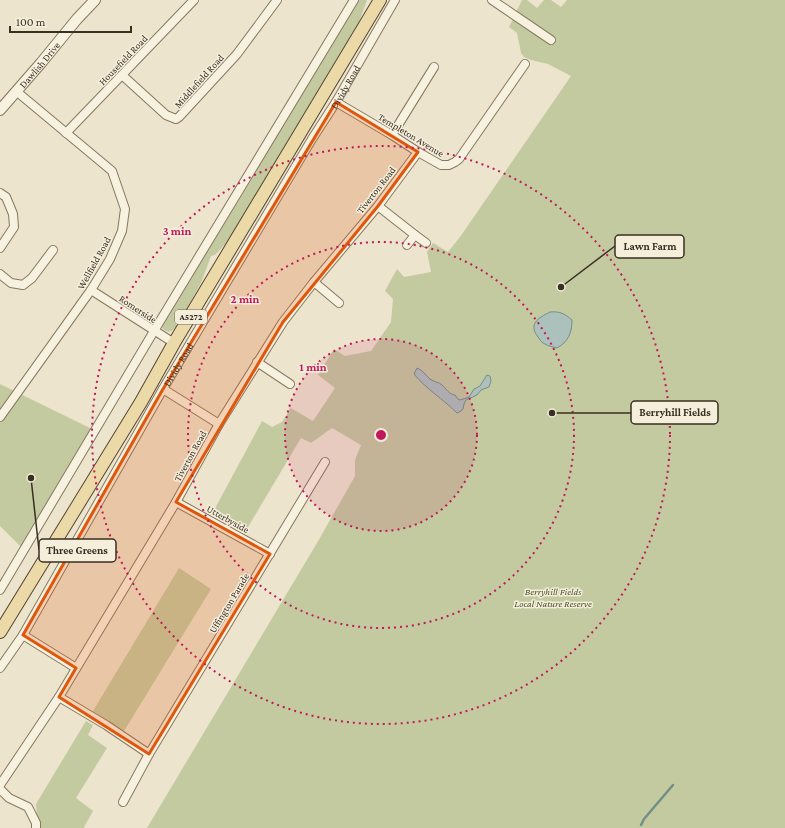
<svg xmlns="http://www.w3.org/2000/svg" width="785" height="828" viewBox="0 0 785 828" font-family="'Crimson Pro',serif">
<rect width="100%" height="100%" fill="#ece4cc"/>
<!-- green -->
<g fill="#c3caa0">
<polygon points="357,0 367,0 359,22 279,155 231,238 215,255 211,256 201,283 179,322 173,330 169,332 164,330 162,327"/>
<polygon points="522,0 527,0 537,8 544,0 551,0 561,7 567,0 785,0 785,828 147,828 317,543 355,476 355,460 361,445 332,428 311,443 301,438 245,532 212,514 262,421 272,427 282,422 291,408 313,421 335,388 318,375 334,349 345,356 371,351 391,322 393,299 385,291 397,269 404,277 431,272 427,252 433,243 448,252 460,237 571,76 548,64 531,60 524,57 521,53 517,33 509,27"/>
<polygon points="0,384 92,429 21,547 0,526"/>
<polygon points="179,568 211,589 124,731 93,711"/>
<polygon points="86,721 93,725 88,735 107,748 76,798 93,811 84,827 85,828 38,828 36,804"/>
</g>
<!-- water -->
<g fill="#acc1bc" stroke="#728f8a">
<path d="M550,312C560,311 565,314 572,320C572,333 568,342 557,348C553,347 548,346 545,344C542,343 540,340 538,337C528,324 538,318 550,312Z"/>
<path d="M417,368C423,370 425,375 430,379C434,382 439,382 442,385C447,389 448,394 455,395L458,399L460,400L469,397L474,389L480,386L487,375L490,376L491,381L489,387L481,390L477,395L466,400L464,404L463,409L461,411L457,413C443,399 426,389 414,374Z"/>
</g>
<g fill="none" stroke-linecap="round" stroke-linejoin="round">
<!-- stream -->
<polyline stroke="#728f8a" stroke-width="2.5" points="641,825 644,819 673,785"/>
<defs>
<g id="minor">
<polyline points="492,0 551,40"/>
<polyline points="122,75 166,115 176,119 179,117 237,54 277,0"/>
<polyline points="336,102 392,135 418,152 441,165 449,165 455,162 459,159 525,64"/>
<polyline points="66,133 194,0"/>
<polyline points="392,135 434,67"/>
<polyline points="0,193 6,197 13,214 14,227 0,248"/>
<polyline points="378,206 415,235 426,243"/>
<polyline points="407,245 415,235"/>
<polyline points="0,274 11,283 23,285 32,278 53,250"/>
<polyline points="314,282 339,303"/>
<polyline points="91,290 174,343"/>
<polyline points="257,362 290,384"/>
<polyline points="163,389 219,424"/>
<polyline points="0,417 91,290 110,259 122,231 125,209 112,171 16,91"/>
<polyline points="176,502 270,554"/>
<polyline points="0,590 154,331 354,0"/>
<polyline points="23,635 76,668"/>
<path id="s1" d="M0,668L23,635L163,389L312,139L336,102L395,0"/>
<polyline points="59,697 106,725 149,754"/>
<polyline points="0,785 59,697 176,502 219,424 283,322 314,282 378,206 418,152"/>
<polyline points="0,789 9,798 28,807 36,823 36,828"/>
<polyline points="123,802 149,754 325,462"/>
</g>
<g id="tertiary">
<path id="s2" d="M0,110L41,63L77,19L95,0"/>
</g>
<polyline id="primary" points="0,632 141,402 174,343 380,0"/>
</defs>
<!-- minor casing -->
<use href="#minor" stroke="#887861" stroke-width="10"/>
<!-- tertiary casing -->
<use href="#tertiary" stroke="#887861" stroke-width="12"/>
<!-- primary casing -->
<use href="#primary" stroke="#574634" stroke-width="14"/>
<!-- minor -->
<use href="#minor" stroke="#f7f1df" stroke-width="8"/>
<!-- tertiary -->
<use href="#tertiary" stroke="#f7f1df" stroke-width="10"/>
<!-- primary -->
<use href="#primary" stroke="#ebdaa8" stroke-width="12"/>
</g>
<!-- marked area -->
<path fill="#df570d" fill-opacity="0.2" stroke="#df570d" stroke-width="3" stroke-linejoin="round" d="M336,102L418,152L378,206L283,322L176,502L270,554L149,754L59,697L76,668L23,635L163,389Z"/>
<!-- distance rings -->
<circle cx="381" cy="435" r="96" fill="#c2185b" fill-opacity=".12"/>
<g fill="none" stroke="#c2185b" stroke-width="2" stroke-dasharray="2 4">
<circle cx="381" cy="435" r="96"/>
<circle cx="381" cy="435" r="193"/>
<circle cx="381" cy="435" r="289"/>
</g>
<g text-anchor="middle" dominant-baseline="central" stroke-width="3" stroke-linejoin="round" paint-order="stroke">
<!-- shield labels -->
<rect fill="#f4eedb" stroke="#72685a" stroke-width="1" x="175" y="310" width="32" height="14" rx="3"/>
<g font-size="9" font-weight="bold" fill="#3a2f23">
<text x="191" y="317">A5272</text>
</g>
<!-- street labels -->
<g font-size="10" fill="#3a2f23" stroke="#f4eedb">
<text transform="translate(123 60) rotate(-46)">Housefield Road</text>
<text stroke="none"><textPath href="#s2" startOffset="60">Dawlish Drive</textPath></text>
<text transform="translate(199 81) rotate(-48)">Middlefield Road</text>
<text stroke="none"><textPath href="#s1" startOffset="676">Dividy Road</textPath></text>
<text transform="translate(411 135) rotate(31)">Templeton Avenue</text>
<text transform="translate(376 190) rotate(-52)">Tiverton Road</text>
<text transform="translate(94 263) rotate(-61)">Wellfield Road</text>
<text transform="translate(138 309) rotate(33)">Romerside</text>
<text stroke="none"><textPath href="#s1" startOffset="352">Dividy Road</textPath></text>
<text transform="translate(190 456) rotate(-61)">Tiverton Road</text>
<text transform="translate(228 519) rotate(29)">Utterbyside</text>
<text transform="translate(229 603) rotate(-59)">Uffington Parade</text>
</g>
<!-- park labels -->
<g font-size="10" font-style="italic" fill="#48552b" stroke="#f4eedb">
<text x="553" y="591">Berryhill Fields<tspan x="553" dy="12">Local Nature Reserve</tspan></text>
</g>
</g>
<circle cx="381" cy="435" r="6" fill="#c2185b" stroke="#f4eedb" stroke-width="2"/>
<g font-size="12" text-anchor="middle" font-weight="bold" fill="#c2185b" stroke="#f4eedb" stroke-width="3" stroke-linejoin="round" paint-order="stroke">
<text x="177" y="235">3 min</text>
<text x="245" y="303">2 min</text>
<text x="313" y="371">1 min</text>
</g>
<!-- callouts -->
<path fill="none" stroke="#3a2f23" stroke-width="1.5" d="M561 287L615 246M552 413L631 413M31 478L39 550"/>
<g fill="#3a2f23" stroke="#f4eedb" stroke-width="1.5">
<circle cx="561" cy="287" r="4"/>
<circle cx="552" cy="413" r="4"/>
<circle cx="31" cy="478" r="4"/>
</g>
<g fill="#f4eedb" stroke="#3a2f23" stroke-width="1.5">
<rect x="615" y="235" width="69" height="23" rx="4"/>
<rect x="631" y="401" width="87" height="23" rx="4"/>
<rect x="39" y="539" width="77" height="23" rx="4"/>
</g>
<g font-size="11" text-anchor="middle" font-weight="bold" fill="#3a2f23">
<text x="650" y="250">Lawn Farm</text>
<text x="675" y="416">Berryhill Fields</text>
<text x="77" y="554">Three Greens</text>
</g>
<!-- scale -->
<path d="M10 26v6h121v-6" fill="none" stroke="#3a2f23" stroke-width="2"/>
<text x="16" y="26" font-size="12" fill="#3a2f23" stroke="#f4eedb" stroke-width="3" paint-order="stroke">100 m</text>
</svg>
